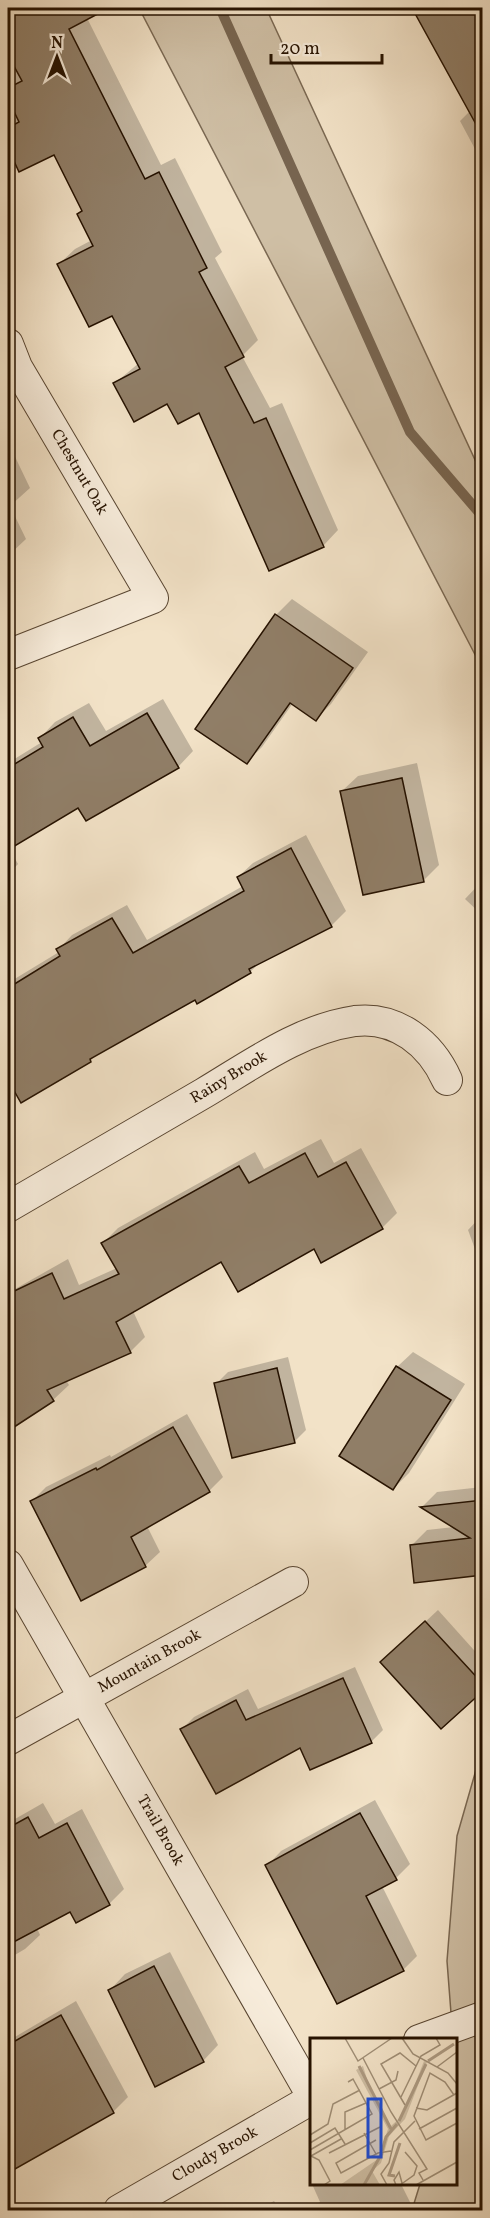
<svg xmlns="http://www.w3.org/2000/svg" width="490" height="2218" viewBox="0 0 490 2218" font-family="Vollkorn,serif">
<rect width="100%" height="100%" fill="#f2e2c7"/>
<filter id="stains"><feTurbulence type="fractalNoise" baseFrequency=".00333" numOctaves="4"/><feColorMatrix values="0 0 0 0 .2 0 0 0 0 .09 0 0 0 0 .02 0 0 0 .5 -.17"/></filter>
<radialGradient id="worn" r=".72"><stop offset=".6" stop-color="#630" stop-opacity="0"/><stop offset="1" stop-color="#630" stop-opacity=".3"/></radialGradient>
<!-- green -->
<g fill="#cfbfa5" stroke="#7a6852" stroke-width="1.5">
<polygon points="139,8 266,8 482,475 482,668"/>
<polygon points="482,1749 482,2210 412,2210 420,2184 456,2184 456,2040 453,2039 447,1961 457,1836"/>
</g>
<!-- shadow -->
<g fill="#0003">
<polygon points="8,8 103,8 87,18 161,165 175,158 222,252 215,258 258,340 242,356 270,408 282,403 338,530 323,546 199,411 115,383 139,363 112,314 59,264 75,249 92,240 78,214 83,210 55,153 20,170 8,145 8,126 18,116 8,96"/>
<polygon points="414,8 482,8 482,162 460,121 470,111"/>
<polygon points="8,442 30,488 10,506 26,539 8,556"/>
<polygon points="292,599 368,652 331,704 316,719 293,703 262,747 247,762 276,615"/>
<polygon points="163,699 193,751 178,767 79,806 9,848 18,864 8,875 8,763 42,742 40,738 55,722 89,703 106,731"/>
<polygon points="417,763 439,865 423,881 342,791 358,776"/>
<polygon points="306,835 346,911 331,926 261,962 250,972 196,998 98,1053 90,1061 21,1101 8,1077 8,983 59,952 58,950 72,935 127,905 147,940 243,886 238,877 253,863"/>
<polygon points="482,881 482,915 465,899"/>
<polygon points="321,1139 334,1163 361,1148 397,1213 382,1228 314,1247 222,1260 133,1311 145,1337 130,1352 66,1380 69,1385 53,1400 8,1429 8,1293 68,1259 79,1285 117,1268 103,1243 118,1228 255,1152 264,1169"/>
<polygon points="482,1215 482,1268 468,1230"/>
<polygon points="413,1352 465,1384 409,1473 393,1489 397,1367"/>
<polygon points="288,1357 306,1430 294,1442 216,1384 228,1372"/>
<polygon points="187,1414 223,1477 209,1491 147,1526 160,1552 145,1566 32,1501 46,1487 110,1455 111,1457"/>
<polygon points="482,1487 482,1573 412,1545 427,1530 454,1527 422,1507 437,1492"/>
<polygon points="438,1610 482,1659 482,1689 394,1651"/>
<polygon points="355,1667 383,1730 371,1742 301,1746 182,1729 194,1717 248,1689 258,1709"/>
<polygon points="375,1800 410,1864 396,1878 382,1886 417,1956 403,1970 267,1866 281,1851"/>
<polygon points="43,1803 55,1824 82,1809 124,1889 109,1904 71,1910 37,1928 40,1935 25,1949 8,1959 8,1823"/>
<polygon points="170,1952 218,2045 203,2061 110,1990 125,1974"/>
<polygon points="76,2001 128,2097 113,2112 8,2172 8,2041"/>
<polygon points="312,2184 401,2184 413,2208 410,2210 307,2210 320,2202"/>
<polygon points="274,2201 280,2210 258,2210"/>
</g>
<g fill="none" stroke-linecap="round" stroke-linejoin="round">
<!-- stream -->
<polyline stroke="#77644f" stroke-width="10" points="220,8 410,432 482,516"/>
</g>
<!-- building -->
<g fill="#907e67" stroke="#261200" stroke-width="1.5">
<polygon points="8,8 109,8 69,29 145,179 159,172 207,268 199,272 244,357 225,367 254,423 266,418 324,547 269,571 199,413 178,424 167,404 134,422 113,383 140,369 112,316 89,327 57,264 93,246 77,214 82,211 54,155 19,172 8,148 8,128 19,122 8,99 8,88 22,81 8,55"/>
<polygon points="412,8 483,8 483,137"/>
<polygon points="275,614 353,668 316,721 290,703 247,764 195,729"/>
<polygon points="147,713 179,768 86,821 78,808 8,850 8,768 43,747 38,738 73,717 90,746"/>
<polygon points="402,778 424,882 363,895 340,791"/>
<polygon points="291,848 332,927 249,969 251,973 197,1004 195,1000 90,1059 91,1062 21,1103 8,1080 8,988 60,956 56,949 112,918 133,953 244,891 237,877"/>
<polygon points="305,1153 318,1177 346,1162 383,1229 321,1263 314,1249 238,1292 221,1262 116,1322 131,1353 47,1390 54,1401 8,1431 8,1294 52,1273 64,1299 119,1274 101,1243 239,1166 249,1183"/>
<polygon points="396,1366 451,1400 393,1490 339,1456"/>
<polygon points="277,1368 295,1443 232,1458 214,1383"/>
<polygon points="173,1427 210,1492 131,1537 146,1567 81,1601 30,1501 96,1468 97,1470"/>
<polygon points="483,1500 483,1575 414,1583 410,1545 470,1538 420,1507"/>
<polygon points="425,1621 483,1684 483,1691 441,1729 380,1662"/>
<polygon points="343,1678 372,1743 310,1770 300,1748 216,1794 180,1729 236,1700 246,1720"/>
<polygon points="360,1813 397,1880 366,1896 404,1971 337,2004 265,1865"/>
<polygon points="28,1817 39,1838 67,1823 110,1905 76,1923 70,1912 8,1945 8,1828"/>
<polygon points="154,1966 204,2062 155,2087 108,1990"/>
<polygon points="61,2015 114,2113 8,2173 8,2045"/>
</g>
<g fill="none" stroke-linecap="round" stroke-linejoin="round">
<defs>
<g id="street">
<path id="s1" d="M8,344L17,367L153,598L8,655"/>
<path id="s2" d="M8,1207C73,1169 138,1131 204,1093C251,1065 300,1029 355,1021C397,1016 431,1044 447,1080"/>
<path id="s3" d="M8,1565L312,2096"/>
<path id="s4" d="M8,1740L293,1582"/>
<polyline points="419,2040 482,2017"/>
<path id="s5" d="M119,2210L312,2099"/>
</g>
</defs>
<!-- street casing -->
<use href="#street" stroke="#594632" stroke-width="32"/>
<!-- street -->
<use href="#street" stroke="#f7ecdb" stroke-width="30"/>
</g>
<g text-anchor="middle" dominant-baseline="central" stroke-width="4.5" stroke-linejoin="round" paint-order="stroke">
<!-- street labels -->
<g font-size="16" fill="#261200" stroke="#f7ecdb">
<text stroke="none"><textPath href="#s1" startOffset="147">Chestnut Oak</textPath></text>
<text stroke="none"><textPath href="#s2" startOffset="256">Rainy Brook</textPath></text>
<text stroke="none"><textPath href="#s4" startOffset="162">Mountain Brook</textPath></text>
<text stroke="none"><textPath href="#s3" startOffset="306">Trail Brook</textPath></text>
<text stroke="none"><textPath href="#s5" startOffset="111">Cloudy Brook</textPath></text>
</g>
</g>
<!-- overview -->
<g transform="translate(310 2038)">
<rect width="147" height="147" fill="#f2e2c7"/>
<path d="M114,23L117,24L95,81L79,98L71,125L62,133L70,147H30L68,121L78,91L46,32L53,28L61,54L81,88L93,77Z" fill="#cfbfa5"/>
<path fill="none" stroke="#ad9b83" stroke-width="3" d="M118,23L144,6M49,28L81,91M89,83L116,26M72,113L76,99L87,86M85,138L79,137L90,105M54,147L72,115"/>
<path fill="none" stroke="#a08f77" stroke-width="1.5" d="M35,0L48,23L82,0M92,0L103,16L138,35L147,46M53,20L81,74L117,131L109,135L113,142M127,29L147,14M69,51L86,42L88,33M144,57L135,44L120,35L104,78L116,102L147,85M91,59L111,18L130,7L126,0M95,67L71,26L90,15L106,28M106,70L117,72L147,55M35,91V74L56,65M109,91L147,70M54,95L66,116M0,97L18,86L23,66L50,52M66,102L26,125L31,135L68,115L81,113M0,105L25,90L35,106M0,112L62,76L43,41L38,44M19,115L70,89M1,118L9,122L20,143L14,147M1,118L31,101M77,147L71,136L79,125L84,104L105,83M86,147L84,142L89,134L92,145M90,147L104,137L107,128L95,114M106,147L147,124"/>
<path fill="#1d4ed8" fill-opacity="0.15" stroke="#1d4ed8" stroke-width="3" d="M58,61H71V119H58Z"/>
<rect width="147" height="147" fill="none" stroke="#261200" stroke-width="3"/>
</g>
<!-- margin -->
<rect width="490" height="2218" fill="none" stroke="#f2e2c7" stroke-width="30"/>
<rect x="9" y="9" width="472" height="2200" fill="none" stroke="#261200" stroke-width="3"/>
<rect x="15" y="15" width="460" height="2188" fill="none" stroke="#261200" stroke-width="1.5"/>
<!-- north arrow -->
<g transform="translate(57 57)" stroke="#f7ecdb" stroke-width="4.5" paint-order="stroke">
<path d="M0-4.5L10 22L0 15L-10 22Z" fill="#261200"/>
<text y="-9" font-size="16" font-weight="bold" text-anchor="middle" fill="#261200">N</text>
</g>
<!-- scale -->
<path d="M271 54v9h111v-9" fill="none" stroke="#261200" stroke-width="3"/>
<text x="280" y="54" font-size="18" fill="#261200" stroke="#f7ecdb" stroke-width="4.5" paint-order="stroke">20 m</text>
<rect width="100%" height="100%" filter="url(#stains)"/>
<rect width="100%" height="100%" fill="url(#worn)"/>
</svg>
